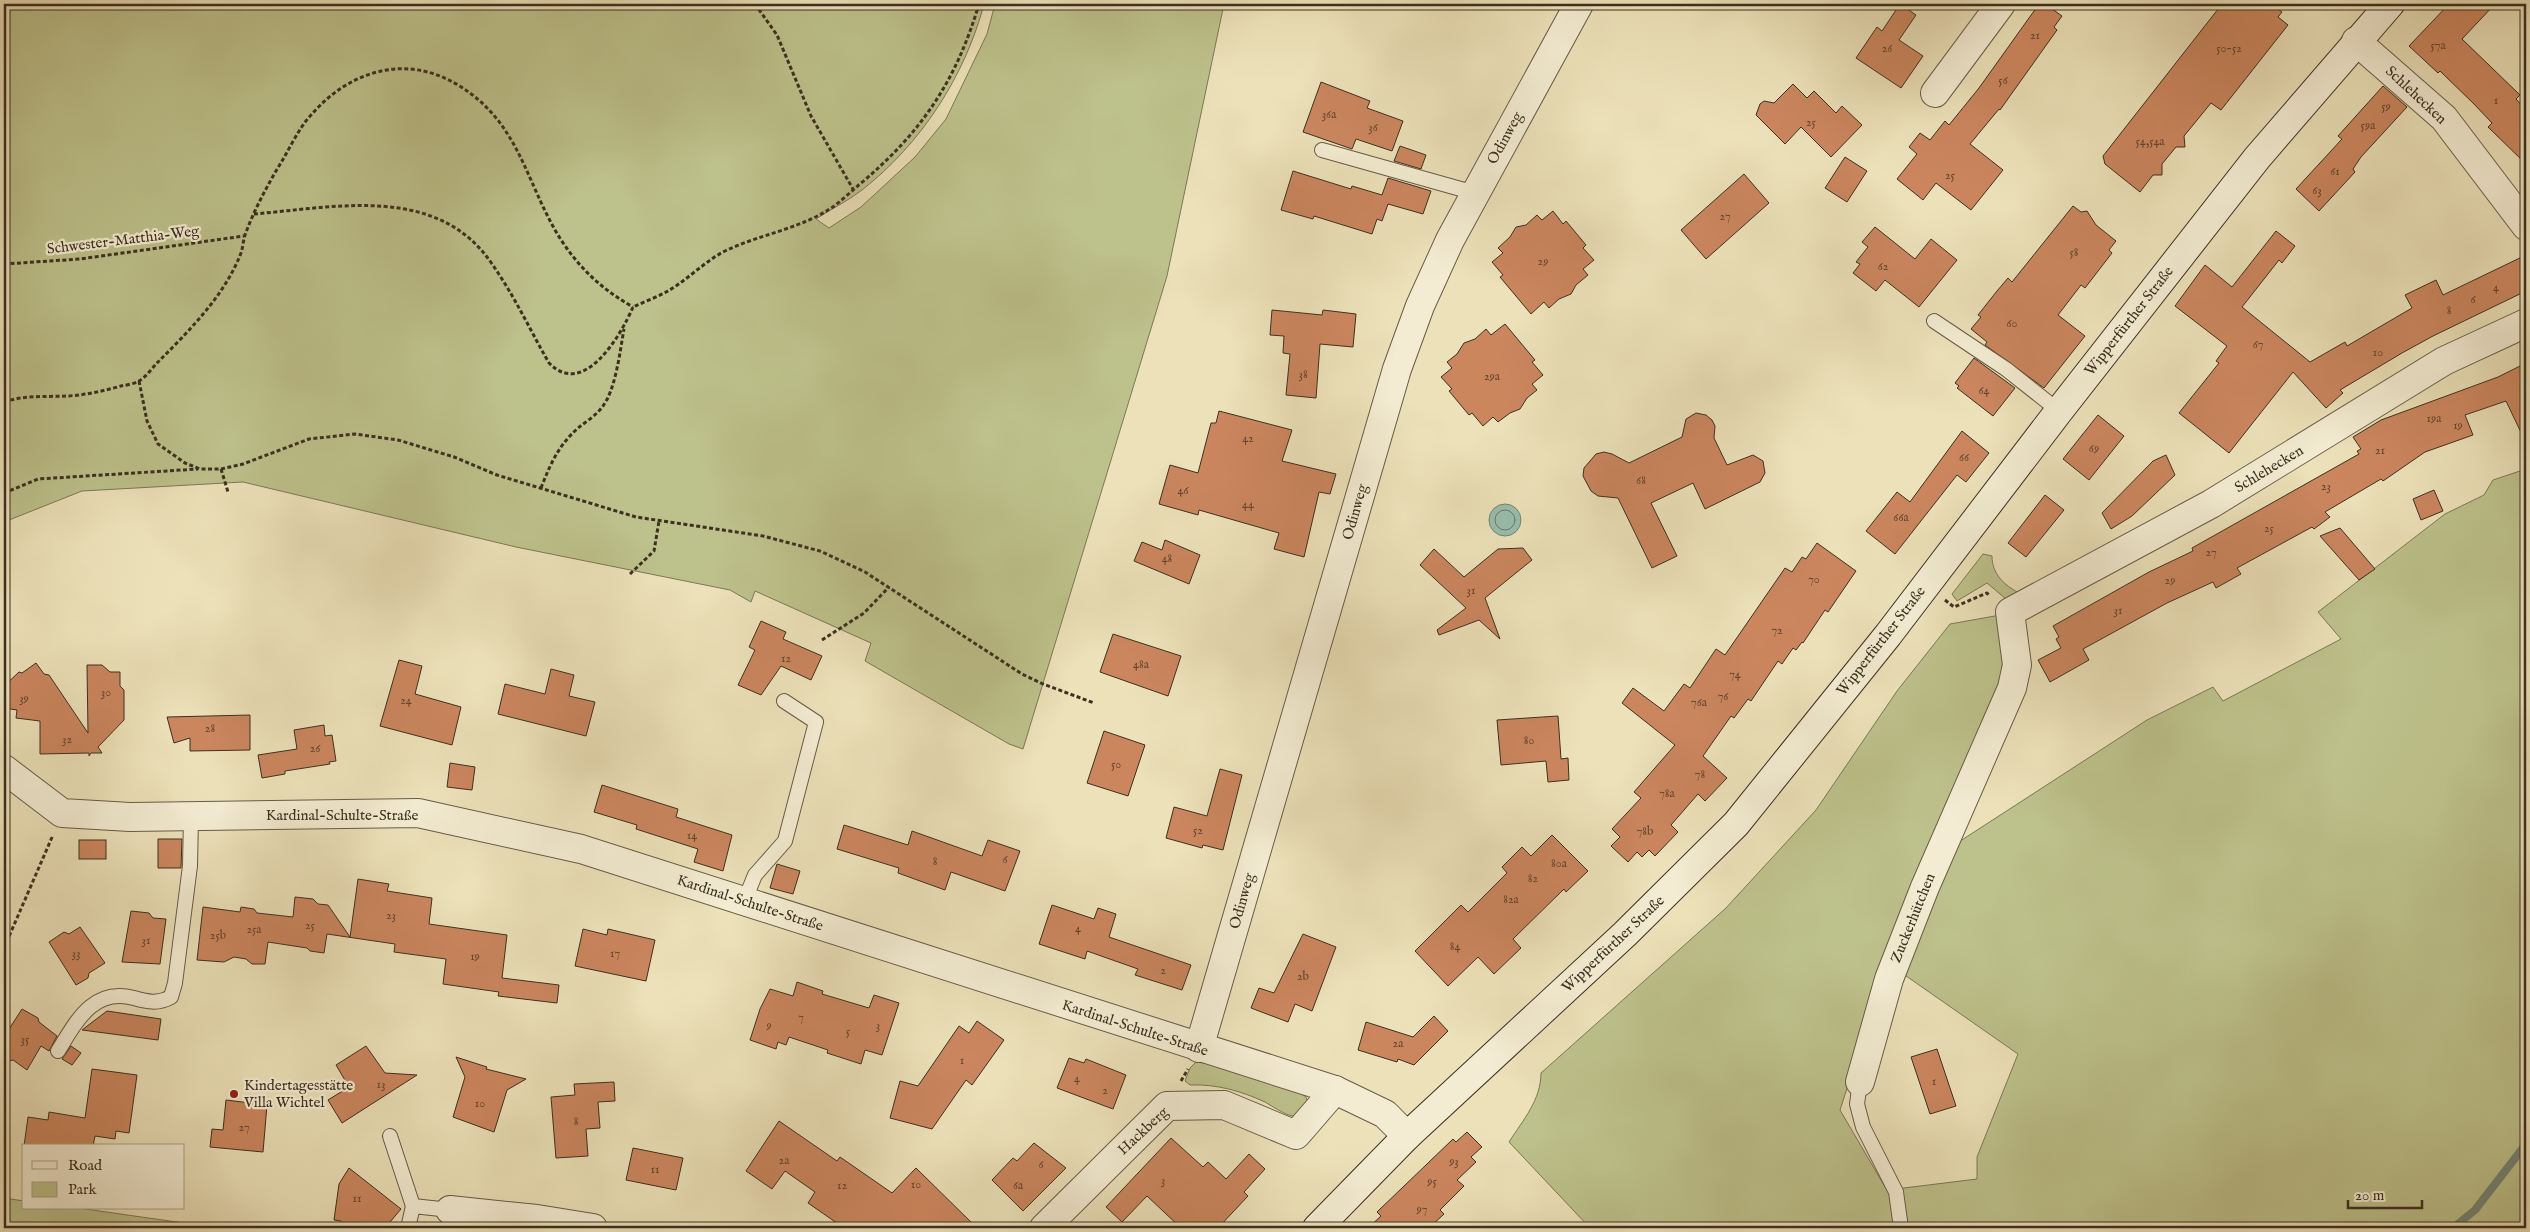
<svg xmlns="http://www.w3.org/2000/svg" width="2530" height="1232" viewBox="0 0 2530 1232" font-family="'IM FELL English',serif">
<rect width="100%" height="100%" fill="#ece1b9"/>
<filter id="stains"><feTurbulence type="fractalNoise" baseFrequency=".004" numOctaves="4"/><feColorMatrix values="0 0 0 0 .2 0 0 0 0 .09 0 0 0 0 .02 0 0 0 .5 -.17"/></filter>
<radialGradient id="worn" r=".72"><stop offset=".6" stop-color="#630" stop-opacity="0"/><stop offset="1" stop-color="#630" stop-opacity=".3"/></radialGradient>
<!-- green -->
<g fill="#bdc18b" stroke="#7c7856">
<path d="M4,4H984C965,76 921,144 862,190C848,201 831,209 816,219L829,228L861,207L915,157L946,119L987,34L995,4H1224L1167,276L1023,749L1009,744L865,661L871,643L755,591L751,602L730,590L516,547L243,482L82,491L4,522Z"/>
<path d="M2526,469V1228H1590L1509,1142C1523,1120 1541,1100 1541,1073L1726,908L1816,810L1897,691L1950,624L2006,614L2010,669L1880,986L1840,1110L1888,1192L1904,1188L1977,1179V1157L2018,1054L1899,971L1951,847L2147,720L2213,687L2223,701L2341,639L2318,612L2445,514L2484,495L2493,480Z"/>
<path d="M1983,554L1992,556C1992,574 2004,585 2019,593L2006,599L1987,583L1957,601L1952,594Z"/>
<path d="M1196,1062L1217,1065L1300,1093L1306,1097L1309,1106C1305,1111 1300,1116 1293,1116C1285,1115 1272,1106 1265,1102C1241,1091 1217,1084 1190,1085L1185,1081L1190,1068Z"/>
<polygon points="4,1198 24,1201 24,1208 78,1208 219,1228 4,1228"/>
</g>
<!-- water -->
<circle fill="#99beae" stroke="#748576" cx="1505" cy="520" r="16"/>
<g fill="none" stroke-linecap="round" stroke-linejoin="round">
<!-- shore -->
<circle stroke="#6a7768" stroke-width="1" cx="1505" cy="520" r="10"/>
<!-- stream -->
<polyline stroke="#748576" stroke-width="8" points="2453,1228 2475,1210 2526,1144"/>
</g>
<!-- building -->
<g fill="#cb865e" stroke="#3c3021">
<polygon points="1900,4 1916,15 1899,40 1923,56 1901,88 1856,58 1877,27 1882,31"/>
<polygon points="2039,4 2045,4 2062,16 2054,27 2057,30 2000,110 1999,109 1970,144 2003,170 1971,210 1936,183 1923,200 1897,179 1917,154 1909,147 1920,133 1930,140 1945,121 1949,125 1979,88"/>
<polygon points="2222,4 2271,4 2282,12 2278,17 2288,25 2221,110 2211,103 2184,136 2185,147 2176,147 2162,164 2162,175 2153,175 2140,192 2105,164 2103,156"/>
<polygon points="2449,4 2495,4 2462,39 2520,95 2516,99 2526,110 2526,164 2488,127 2492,123 2474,104 2440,71 2438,73 2409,46"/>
<polygon points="1321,82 1370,101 1367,108 1403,121 1392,151 1356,139 1352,149 1303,132"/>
<polygon points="1793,84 1807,98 1814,91 1836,113 1842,106 1862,125 1831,157 1801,127 1785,144 1756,115 1760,104 1764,101 1774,103"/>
<polygon points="2383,86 2407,107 2361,157 2353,169 2355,172 2319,211 2296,189 2342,139 2338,136"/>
<polygon points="1400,146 1426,155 1421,169 1394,161"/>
<polygon points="1845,157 1867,171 1847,202 1825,188"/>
<polygon points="1293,171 1351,189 1352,186 1382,195 1388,178 1431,191 1423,214 1388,204 1382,221 1377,219 1372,234 1314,216 1313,219 1281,210"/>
<polygon points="1744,174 1769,203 1706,259 1681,230"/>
<polygon points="2073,206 2081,212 2087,211 2096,225 2116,241 2109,250 2112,253 2085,288 2081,285 2058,315 2085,336 2044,388 1985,345 1987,342 1971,329 1981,317 1978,315 1997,291 2008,278 2012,282"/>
<polygon points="1553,211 1563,224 1566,221 1586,245 1583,248 1594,260 1583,269 1588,275 1576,285 1571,294 1559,299 1549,308 1544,302 1531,314 1500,277 1503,275 1492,262 1503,253 1498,248 1510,237 1516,227 1526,225 1537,215 1542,220"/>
<polygon points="1875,227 1915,259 1931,239 1957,260 1919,307 1885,280 1876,291 1853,273 1860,264 1856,262 1868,247 1862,242"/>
<polygon points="2276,231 2295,246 2282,263 2279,260 2242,307 2310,362 2345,342 2347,346 2412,308 2405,295 2436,280 2443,295 2526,255 2526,291 2433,336 2402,353 2340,390 2343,393 2326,408 2293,372 2229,453 2179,413 2219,363 2216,361 2227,346 2175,306 2205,265 2232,287"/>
<polygon points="1272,310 1322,315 1323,310 1356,314 1353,347 1320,344 1316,398 1286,395 1290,354 1283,353 1284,336 1270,335"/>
<polygon points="1505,324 1535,360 1532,362 1543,375 1532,384 1537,390 1527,398 1520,409 1510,413 1498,422 1493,417 1483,426 1472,413 1469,415 1449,391 1452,389 1441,377 1452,368 1447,362 1457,354 1464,343 1475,339 1486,329 1491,335"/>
<polygon points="1974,358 2015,388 1993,416 1957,388 1959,386 1955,383"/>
<polygon points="2526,363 2526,443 2506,401 2465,415 2473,435 2425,452 2383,481 2381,479 2325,512 2330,517 2314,529 2312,527 2237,568 2241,574 2216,588 2213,582 2167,603 2083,649 2089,660 2050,682 2038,660 2061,648 2056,639 2059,637 2053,626 2149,572 2193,551 2192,548 2359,454 2357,451 2361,449 2353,437 2381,420 2498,377"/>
<polygon points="1219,411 1292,430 1282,461 1336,474 1330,494 1319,492 1304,557 1274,549 1279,533 1199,510 1198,515 1159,504 1170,465 1198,473 1211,423 1216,423"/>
<polygon points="1696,413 1706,415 1712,420 1715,426 1714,438 1727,465 1753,455 1763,461 1765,473 1760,482 1705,509 1693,483 1651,503 1677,556 1652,568 1618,498 1598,496 1591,491 1583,476 1584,468 1596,454 1604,452 1612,454 1629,463 1682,437 1686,419"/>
<polygon points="2098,415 2124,436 2089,480 2063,459"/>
<polygon points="1962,431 1989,453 1966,482 1957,475 1895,554 1866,531 1897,492 1910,502"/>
<polygon points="2166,455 2175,475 2132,516 2111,529 2102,513 2153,461"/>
<polygon points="2434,490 2443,511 2421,520 2413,499"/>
<polygon points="2045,495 2064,510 2026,557 2008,543"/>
<polygon points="2340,528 2375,569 2359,580 2320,536"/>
<polygon points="1165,540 1200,555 1189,584 1134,561 1142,542 1162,550"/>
<polygon points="1817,543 1856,571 1828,612 1825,610 1803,643 1802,642 1796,650 1793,648 1782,664 1778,661 1751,701 1748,699 1734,718 1731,716 1703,756 1727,778 1705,801 1698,794 1671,825 1678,832 1655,856 1649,850 1642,857 1637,852 1628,862 1611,846 1620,837 1612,829 1641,798 1634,792 1675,745 1622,703 1633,688 1664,711 1684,684 1690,688 1716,649 1725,655 1785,568 1792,572 1802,557 1806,559"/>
<polygon points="1523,548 1532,560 1485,598 1500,639 1479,620 1439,635 1437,630 1466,608 1420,565 1434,549 1464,577 1498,549"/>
<polygon points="761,621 786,632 783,639 822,656 811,680 781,666 761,695 738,685 755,650 749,647"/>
<polygon points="1113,634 1181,656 1168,696 1100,672"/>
<polygon points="399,660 422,666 415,694 461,707 452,745 380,726"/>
<polygon points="36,663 44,674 49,675 88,733 87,665 102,665 110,672 120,672 120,686 124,690 124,720 98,747 102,753 91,753 89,756 89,753 40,754 40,721 16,718 17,710 4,708 4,686 19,672 22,673"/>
<polygon points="551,669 574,675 569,696 595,702 586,736 498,714 505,684 545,694"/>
<polygon points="250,715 250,750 190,751 190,738 174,743 167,717"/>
<polygon points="1558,716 1561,759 1568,758 1569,780 1548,782 1546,761 1501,765 1497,720"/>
<polygon points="324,725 325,736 332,735 336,761 329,762 330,764 285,771 285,774 262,778 258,755 297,749 294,730"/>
<polygon points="1104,731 1145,745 1128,796 1087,783"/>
<polygon points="450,763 475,767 472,790 447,787"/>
<polygon points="1220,769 1242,775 1223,850 1203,845 1202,848 1166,838 1174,807 1207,816"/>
<polygon points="602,785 678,809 676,817 732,835 723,871 694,862 698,849 636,829 637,825 594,812"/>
<polygon points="844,825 908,845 912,831 982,856 988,840 1020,851 1005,891 951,872 945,890 898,873 899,868 837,849"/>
<polygon points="1552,835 1588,871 1566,892 1564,889 1513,939 1521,948 1494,974 1478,957 1448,986 1415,951 1461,905 1468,912 1507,873 1502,867 1522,847 1531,856"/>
<polygon points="158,839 182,839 181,868 158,868"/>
<rect x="79" y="840" width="27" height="19"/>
<polygon points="777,864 800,871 793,894 770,888"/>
<polygon points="358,879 389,884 387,891 432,898 429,924 507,935 502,978 559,985 557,1003 498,996 499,992 443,984 446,959 394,952 395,944 327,934 324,953 310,951 307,948 268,942 265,964 252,964 246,959 234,957 224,962 197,960 203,907 240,912 241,907 254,909 257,913 293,917 295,897 313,899 318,904 328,905 350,937"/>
<polygon points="1052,905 1094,919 1098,908 1116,914 1109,937 1191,965 1182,990 1135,975 1138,969 1087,951 1085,959 1039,944"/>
<polygon points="131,911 149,913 153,918 166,919 160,964 122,962"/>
<polygon points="80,927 105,963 89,973 88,978 76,985 49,942 64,932 69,934"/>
<polygon points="583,929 607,935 608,929 655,940 646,981 575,966"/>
<polygon points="1303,934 1336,947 1312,1011 1295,1004 1288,1022 1251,1008 1259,988 1274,993"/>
<polygon points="797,982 823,991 822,994 869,1008 874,995 899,1003 882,1055 865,1050 861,1064 827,1053 828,1050 789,1037 786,1045 778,1042 776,1049 750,1040 760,1009 770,989 793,996"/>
<polygon points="22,1009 38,1018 39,1022 57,1036 49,1051 41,1046 27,1070 13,1060 4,1062 4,1037"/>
<polygon points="107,1011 161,1019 158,1040 82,1030"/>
<polygon points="1434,1016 1448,1031 1414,1065 1398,1059 1397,1062 1358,1050 1366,1022 1413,1037"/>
<polygon points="977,1021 1004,1040 972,1085 966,1080 932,1129 890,1118 900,1081 918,1086 959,1026 969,1033"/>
<polygon points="71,1046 81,1053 72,1065 62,1059"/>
<polygon points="366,1046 385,1073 417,1075 342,1123 328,1100 349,1087 336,1065"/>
<polygon points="1937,1049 1956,1106 1930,1114 1911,1057"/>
<polygon points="456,1057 487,1067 486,1069 526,1079 507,1090 494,1132 453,1117 465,1077"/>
<polygon points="1069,1058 1084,1063 1086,1059 1126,1075 1113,1109 1057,1088"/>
<polygon points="92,1069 137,1075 129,1133 116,1131 115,1139 95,1136 93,1146 24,1146 28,1117 48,1120 49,1112 85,1118"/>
<polygon points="614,1082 615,1101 598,1102 600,1128 586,1129 588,1156 556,1158 551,1097 575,1095 574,1084"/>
<polygon points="226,1100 267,1105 263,1152 210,1147 212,1129 223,1130"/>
<polygon points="779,1121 837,1161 840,1157 892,1193 916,1168 977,1228 844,1228 808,1203 815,1192 785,1171 772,1189 746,1171"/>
<polygon points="1467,1132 1482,1147 1471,1157 1476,1162 1457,1180 1464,1186 1440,1210 1444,1214 1429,1228 1368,1228 1381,1216 1377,1212 1453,1139 1456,1142"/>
<polygon points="1171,1138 1203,1167 1208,1162 1226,1179 1249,1154 1265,1169 1244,1192 1248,1196 1218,1228 1181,1228 1147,1196 1122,1222 1106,1207"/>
<polygon points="1034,1143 1066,1168 1023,1211 992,1180 1013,1158 1017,1161"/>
<polygon points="633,1148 683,1158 676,1190 626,1180"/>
<polygon points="349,1168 401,1209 385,1228 340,1228 341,1221 334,1220 339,1184"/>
</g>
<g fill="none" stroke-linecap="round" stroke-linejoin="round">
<defs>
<g id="lane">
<polyline points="1322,150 1475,193"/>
<polyline points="1934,321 2006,369 2059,411"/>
<polyline points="744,902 755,875 785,841 816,722 784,701"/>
<path d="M58,1051C76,1022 93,987 134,998C148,1002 158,1004 171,997L175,983L190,866L191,817"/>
<polyline points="1860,1082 1857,1104 1863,1127 1896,1192 1901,1228"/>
<polyline points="390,1136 413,1206"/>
<polyline points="408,1228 413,1206 450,1210"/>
</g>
<g id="street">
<polyline points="2356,41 2444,118 2526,226"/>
<polyline points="1935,93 2001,4"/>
<polyline points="4,769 62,813 130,817 418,813 581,849 1335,1090 1385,1114 1407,1136"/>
<polyline points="1199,1048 1397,369 1420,306 1450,240 1579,4"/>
<polyline points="1860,1082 1889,979 1925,887 2012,688 2017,665 2010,612 2211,504 2444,361 2526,323"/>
<polyline points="450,1210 537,1219 593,1228"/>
<polyline points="1044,1228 1167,1106 1224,1105 1296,1135 1335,1090"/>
</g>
<polyline id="secondary" points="1317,1228 1407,1136 1625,934 1736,824 1888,635 2059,411 2257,158 2390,4"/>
</defs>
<!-- lane casing -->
<use href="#lane" stroke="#685c47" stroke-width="16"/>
<!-- street casing -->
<use href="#street" stroke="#685c47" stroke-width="30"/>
<!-- secondary casing -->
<use href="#secondary" stroke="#3c3021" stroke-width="30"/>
<!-- path -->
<g stroke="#3c3021" stroke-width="3" stroke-dasharray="4 2.5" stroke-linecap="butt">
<polyline points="755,4 777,35 811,116 853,189"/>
<path d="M254,214C337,207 438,184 492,264C514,295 530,330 549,363C584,399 621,335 633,307C644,302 657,297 668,291C687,280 703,263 723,252C757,235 796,230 828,210C840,203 850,192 860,184C922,132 956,81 979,4"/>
<polyline points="4,264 80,259 244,236"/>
<polyline points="139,381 147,421 158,444 185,463 200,469 221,469 243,464 309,439 355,434 398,440 454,457 497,475 636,517 763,536 820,551 865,572 1022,674 1043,684 1094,703"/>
<path d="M4,402C24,395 46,397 67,396C86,395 103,391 121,386C126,385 134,384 139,381C146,377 152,368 158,362C189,331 225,295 241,253C243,247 243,241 245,235C254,210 268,184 282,161C291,146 299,128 311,115C349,71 405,53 458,85C519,122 525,180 558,235C577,266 601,289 633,307"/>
<polyline points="221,469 228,492"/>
<path d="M541,488C550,465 558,446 577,429C585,422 596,416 603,406C616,388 620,351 624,329"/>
<polyline points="4,493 38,479 198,469"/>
<polyline points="630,574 654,551 659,521"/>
<polyline points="1945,600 1954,607 1987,593 1990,596"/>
<polyline points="822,640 864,613 889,587"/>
<polyline points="4,948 53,835"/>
<polyline points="1181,1081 1188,1069"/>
<polyline points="4,1227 39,1226 52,1228"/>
</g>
<!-- lane -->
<use href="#lane" stroke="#f3ecd2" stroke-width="14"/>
<!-- street -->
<use href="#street" stroke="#f3ecd2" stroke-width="28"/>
<!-- secondary -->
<use href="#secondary" stroke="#f3ecd2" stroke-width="28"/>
</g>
<!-- markers -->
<circle fill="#8f2418" stroke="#f3ecd2" stroke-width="2" cx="234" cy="1094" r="5"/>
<g text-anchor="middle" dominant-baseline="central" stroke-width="4.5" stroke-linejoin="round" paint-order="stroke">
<!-- number labels -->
<g font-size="12" fill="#604630">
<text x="2035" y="35">21</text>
<text x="2438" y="45">57a</text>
<text x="1887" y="48">26</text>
<text x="2229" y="48">50-52</text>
<text x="2003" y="80">56</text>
<text x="2496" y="100">1</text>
<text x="2386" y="106">59</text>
<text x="1329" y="114">36a</text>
<text x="1811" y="122">25</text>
<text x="2368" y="125">59a</text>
<text x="1373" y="127">36</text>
<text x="2150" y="141">54,54a</text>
<text x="2335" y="171">61</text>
<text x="1950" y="175">25</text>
<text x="2317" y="190">63</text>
<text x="1725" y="216">27</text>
<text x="2074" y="252">58</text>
<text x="1543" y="261">29</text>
<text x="1883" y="266">62</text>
<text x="2496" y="287">4</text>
<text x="2473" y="299">6</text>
<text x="2449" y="310">8</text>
<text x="2012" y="323">60</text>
<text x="2258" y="344">67</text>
<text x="2378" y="352">10</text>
<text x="1303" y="374">38</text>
<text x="1492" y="376">29a</text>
<text x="1984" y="390">64</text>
<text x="2434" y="418">19a</text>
<text x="2458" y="425">19</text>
<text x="1248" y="438">42</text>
<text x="2094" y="448">69</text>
<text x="2380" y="450">21</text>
<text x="1964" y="457">66</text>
<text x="1641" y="480">68</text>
<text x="2326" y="486">23</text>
<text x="1183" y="490">46</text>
<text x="1248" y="504">44</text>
<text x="1901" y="517">66a</text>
<text x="2269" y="528">25</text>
<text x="2211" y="552">27</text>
<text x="1167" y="558">48</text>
<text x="1814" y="579">70</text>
<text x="2170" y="580">29</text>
<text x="1471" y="590">31</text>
<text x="2118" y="610">31</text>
<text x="1777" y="630">72</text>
<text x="786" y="658">12</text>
<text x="1141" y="664">48a</text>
<text x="1735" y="674">74</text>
<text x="106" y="692">30</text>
<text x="1723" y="696">76</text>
<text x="24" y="698">39</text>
<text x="406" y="700">24</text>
<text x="1699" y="702">76a</text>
<text x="210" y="728">28</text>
<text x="67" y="739">32</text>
<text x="1529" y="740">80</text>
<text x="315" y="748">26</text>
<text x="1116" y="764">50</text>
<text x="1700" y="774">78</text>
<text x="1667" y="793">78a</text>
<text x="1198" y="830">52</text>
<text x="1645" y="831">78b</text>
<text x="692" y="835">14</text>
<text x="1005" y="859">6</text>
<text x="935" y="861">8</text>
<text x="1559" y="863">80a</text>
<text x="1533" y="878">82</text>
<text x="1511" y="899">82a</text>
<text x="391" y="915">23</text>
<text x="310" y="925">25</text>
<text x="1078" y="928">4</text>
<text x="254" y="929">25a</text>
<text x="218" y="935">25b</text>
<text x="146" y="940">31</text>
<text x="1455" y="946">84</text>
<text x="76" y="953">33</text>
<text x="615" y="953">17</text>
<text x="475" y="956">19</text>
<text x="1163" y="970">2</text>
<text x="1303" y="976">2b</text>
<text x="801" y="1017">7</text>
<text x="769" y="1025">9</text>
<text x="878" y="1025">3</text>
<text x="848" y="1031">5</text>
<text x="25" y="1039">35</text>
<text x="1398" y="1043">2a</text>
<text x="962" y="1060">1</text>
<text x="1077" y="1078">4</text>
<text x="1934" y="1081">1</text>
<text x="381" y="1084">13</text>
<text x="1105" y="1090">2</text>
<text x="480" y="1103">10</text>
<text x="576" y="1121">8</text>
<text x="244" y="1127">27</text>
<text x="784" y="1160">2a</text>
<text x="1454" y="1161">93</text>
<text x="1041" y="1164">6</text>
<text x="655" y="1169">11</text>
<text x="1163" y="1180">3</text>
<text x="1432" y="1181">95</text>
<text x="916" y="1184">10</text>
<text x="842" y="1185">12</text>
<text x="1018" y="1185">6a</text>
<text x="357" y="1198">11</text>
<text x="1422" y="1209">97</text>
</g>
<!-- street labels -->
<g font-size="15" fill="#3c3021" stroke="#f3ecd2">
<text transform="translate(2416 95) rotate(43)">Schlehecken</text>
<text transform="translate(1505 138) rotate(-61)">Odinweg</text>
<text transform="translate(123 240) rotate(-7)">Schwester-Matthia-Weg</text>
<text transform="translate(2129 321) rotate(-52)">Wipperfürther Straße</text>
<text transform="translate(2269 469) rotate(-31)">Schlehecken</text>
<text transform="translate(1355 512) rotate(-74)">Odinweg</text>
<text transform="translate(1881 641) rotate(-52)">Wipperfürther Straße</text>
<text x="342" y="815">Kardinal-Schulte-Straße</text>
<text transform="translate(1242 901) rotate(-74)">Odinweg</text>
<text transform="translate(750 903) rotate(18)">Kardinal-Schulte-Straße</text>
<text transform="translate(1913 918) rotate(-68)">Zuckerhütchen</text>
<text transform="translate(1613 944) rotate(-43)">Wipperfürther Straße</text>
<text transform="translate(1135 1028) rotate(18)">Kardinal-Schulte-Straße</text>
<text transform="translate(1143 1131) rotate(-43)">Hackberg</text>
</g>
<!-- poi labels -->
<g font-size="15" fill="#3c3021" stroke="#f3ecd2" text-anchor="start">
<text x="244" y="1085">Kindertagesstätte<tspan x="244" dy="17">Villa Wichtel</tspan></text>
</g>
</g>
<!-- margin -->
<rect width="2530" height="1232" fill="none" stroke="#ece1b9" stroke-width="20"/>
<rect x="5" y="5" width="2520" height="1222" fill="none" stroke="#3c3021" stroke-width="2.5"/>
<rect x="10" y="10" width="2510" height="1212" fill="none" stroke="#3c3021"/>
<!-- legend -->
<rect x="22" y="1144" width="162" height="65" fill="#f3ecd2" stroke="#aaa18b"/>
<rect x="32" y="1161" width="25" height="8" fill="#f3ecd2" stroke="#aaa18b"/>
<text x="68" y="1170" font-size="15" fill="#3c3021">Road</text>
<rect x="32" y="1182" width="25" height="15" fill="#bdc18b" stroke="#aaa18b"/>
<text x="68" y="1194" font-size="15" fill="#3c3021">Park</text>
<!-- scale -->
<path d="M2348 1200v8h74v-8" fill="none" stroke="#3c3021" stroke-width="2.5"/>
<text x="2355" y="1200" font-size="15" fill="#3c3021" stroke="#f3ecd2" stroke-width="4" paint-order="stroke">20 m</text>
<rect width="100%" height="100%" filter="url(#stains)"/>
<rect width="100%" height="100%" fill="url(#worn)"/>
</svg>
